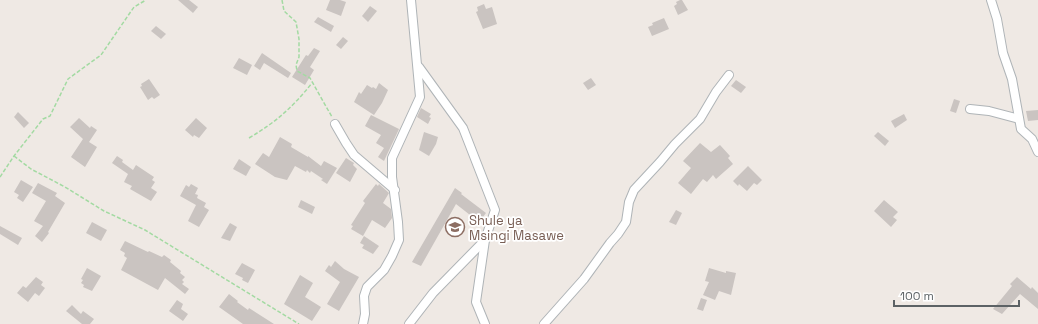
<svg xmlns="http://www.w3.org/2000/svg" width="1038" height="324" viewBox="0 0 1038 324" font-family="'Space Grotesk',sans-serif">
<rect width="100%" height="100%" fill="#efe9e4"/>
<!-- building -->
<g fill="#cac4c1">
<polygon points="178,0 189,0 198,7 193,13"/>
<polygon points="330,0 340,0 346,2 341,16 326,10"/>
<polygon points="680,0 682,0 688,10 678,15 674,6 677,4 676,2"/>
<polygon points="484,4 486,9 492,7 497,24 483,29 476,12 478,11 477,7"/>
<polygon points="370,6 377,11 368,22 362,16"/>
<polygon points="318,17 334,26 331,32 314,22"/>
<polygon points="664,18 669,29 652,36 648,27 653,25 652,23"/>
<polygon points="156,26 166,34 161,39 151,31"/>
<polygon points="343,37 348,41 341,49 336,45"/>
<polygon points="314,48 320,51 310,67 314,70 305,85 292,77 306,55 308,56"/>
<polygon points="262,53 291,73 288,78 264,63 260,70 254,66"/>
<polygon points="239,58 252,65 247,75 233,68"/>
<polygon points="591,78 596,85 588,90 583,83"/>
<polygon points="149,79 160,95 154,99 152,97 148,100 140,87 142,86 141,84"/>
<polygon points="736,80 746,87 741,93 731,86"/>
<polygon points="379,83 388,90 382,103 374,115 354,102 359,92 361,94 367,85 372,88 373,87 376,89"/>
<polygon points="954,99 960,101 956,113 950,111"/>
<polygon points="421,108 431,114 429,117 431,118 428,124 417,117"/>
<polygon points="1038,110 1038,120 1028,121 1026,111"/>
<polygon points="18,112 29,123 24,128 14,117"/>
<polygon points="904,114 907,120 895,128 891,121"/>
<polygon points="371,115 399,129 384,161 378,157 384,148 376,143 381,135 365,126"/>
<polygon points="79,118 90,128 91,126 97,130 89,142 97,147 85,167 71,157 83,139 70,127"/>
<polygon points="196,118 207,128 199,138 194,135 193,137 185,130"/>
<polygon points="424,132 438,137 436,144 429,156 419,150"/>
<polygon points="878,132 889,141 885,146 874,136"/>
<polygon points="280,137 292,144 291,147 308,157 308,156 321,166 324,161 337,168 327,184 321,180 323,179 311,171 310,173 307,170 306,172 295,166 287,180 275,177 255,164 263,153 269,157"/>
<polygon points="700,143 711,152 720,145 730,156 728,158 733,164 716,179 713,175 707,182 703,179 691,194 678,183 691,168 683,161"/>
<polygon points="117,156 123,160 122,162 133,170 136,165 154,177 152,180 155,182 151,188 157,192 151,201 130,189 132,186 124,182 128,174 112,163"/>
<polygon points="346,158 354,163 353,165 357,169 350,182 336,173"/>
<polygon points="239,159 251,167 246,176 233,169"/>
<polygon points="748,166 762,180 757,185 754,183 747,191 739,184 738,186 733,181"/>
<polygon points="21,180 33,187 23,202 17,198 19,195 14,192"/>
<polygon points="38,183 57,193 55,196 65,203 48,232 49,233 42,242 35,236 43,226 34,221 46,201 32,193"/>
<polygon points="191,184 198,188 195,194 198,195 197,198 206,203 204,207 209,210 199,227 188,221 196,205 180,196 186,185 189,187"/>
<polygon points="376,184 378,186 379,184 389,193 383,203 391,209 392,218 385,228 372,220 363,236 351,229 353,226 351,225 365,203 363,201"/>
<polygon points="455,188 462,193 461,194 486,213 479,222 456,204 421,266 412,262"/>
<polygon points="301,200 315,207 312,214 298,207"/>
<polygon points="884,200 898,212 893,217 897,220 891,227 874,211"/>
<polygon points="676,210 682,213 676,225 669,222"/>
<polygon points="92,222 107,230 101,241 86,233"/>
<polygon points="230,223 237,227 230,241 221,238"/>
<polygon points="0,226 22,238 18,245 0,234"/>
<polygon points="364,236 379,246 373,254 362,248 364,245 360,243"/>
<polygon points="125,241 148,252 149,251 162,257 164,255 171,260 170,262 181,271 180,273 185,277 182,280 184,282 182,284 189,289 185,294 165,278 158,290 121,270 127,258 124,256 125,253 120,250"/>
<polygon points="335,261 344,269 359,277 339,311 327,304 340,282 325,271 329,265 331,267"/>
<polygon points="242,263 255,270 248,283 242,280 243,278 235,274"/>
<polygon points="87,268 101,276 92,291 83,287 84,285 81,283 83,280 81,279"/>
<polygon points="709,268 726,273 726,271 736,273 731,295 719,291 715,300 703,295 709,282 705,281"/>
<polygon points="300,275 313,283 305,297 321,307 312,321 284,304"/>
<polygon points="36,277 43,282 41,285 45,288 39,296 35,293 28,302 17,293 23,286 26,288"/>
<polygon points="1017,277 1031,289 1032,287 1038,293 1038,309 1020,294 1002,314 993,309 1012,286 1010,284"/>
<polygon points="229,294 238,301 237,302 248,310 249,308 274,324 243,324 219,307"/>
<polygon points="701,298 707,300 703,311 697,309"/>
<polygon points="177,300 183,304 181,309 188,314 183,321 169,311"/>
<polygon points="72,305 81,314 83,311 94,319 90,324 82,324 66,311"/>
</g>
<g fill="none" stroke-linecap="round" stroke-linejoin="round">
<defs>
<g id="minor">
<polyline points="991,0 997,19 1003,53 1012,79 1021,129 1032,139 1038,152"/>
<polyline points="419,67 463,128 495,210 485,240 476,302 485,324"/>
<polyline points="970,109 989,111 1019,119"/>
<polyline points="335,124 346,143 354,155 395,190"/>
<polyline points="363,324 365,314 364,296 367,287 384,270 392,256 399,240 398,222 392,177 392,158 420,97 411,0"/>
<polyline points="409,324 433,293 485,240"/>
<polyline points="544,324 584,279 610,243 618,234 626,222 629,202 634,190 660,162 675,144 700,119 716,92 729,75"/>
</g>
</defs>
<!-- minor casing -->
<use href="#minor" stroke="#afb4b7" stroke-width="10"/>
<!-- path -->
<g stroke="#a3daa2" stroke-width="1.5" stroke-dasharray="4 2" stroke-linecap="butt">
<polyline points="282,0 284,11 296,22 299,39 299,57 296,65 297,71 310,78 332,117"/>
<path d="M249,138C276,122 292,108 312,83"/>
<polyline points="14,156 31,169 65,187 104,211 145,230 299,324"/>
<polyline points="0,177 14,156 43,119 50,116 68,79 101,55 134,7 146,0"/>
</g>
<!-- minor -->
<use href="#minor" stroke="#fff" stroke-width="8"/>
</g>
<!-- icons -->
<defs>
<symbol id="school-ring" viewBox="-11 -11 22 22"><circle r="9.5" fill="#fff" stroke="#8d6e63" stroke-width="1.5"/><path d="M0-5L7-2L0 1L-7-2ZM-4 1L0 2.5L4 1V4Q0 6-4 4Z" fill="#8d6e63"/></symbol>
</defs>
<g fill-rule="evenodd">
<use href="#school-ring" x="444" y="216" width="22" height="22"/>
</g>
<g text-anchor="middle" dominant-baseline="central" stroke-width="3.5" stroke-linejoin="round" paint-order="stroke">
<!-- education labels -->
<g font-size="13" fill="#785e54" stroke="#fff" text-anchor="start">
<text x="469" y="220">Shule ya<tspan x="469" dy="15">Msingi Masawe</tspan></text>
</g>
</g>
<!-- scale -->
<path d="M894 300v6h125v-6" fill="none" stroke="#5c6265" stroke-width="2"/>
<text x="900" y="300" font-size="12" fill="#5c6265" stroke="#ffffff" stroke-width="3" paint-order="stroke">100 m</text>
</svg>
